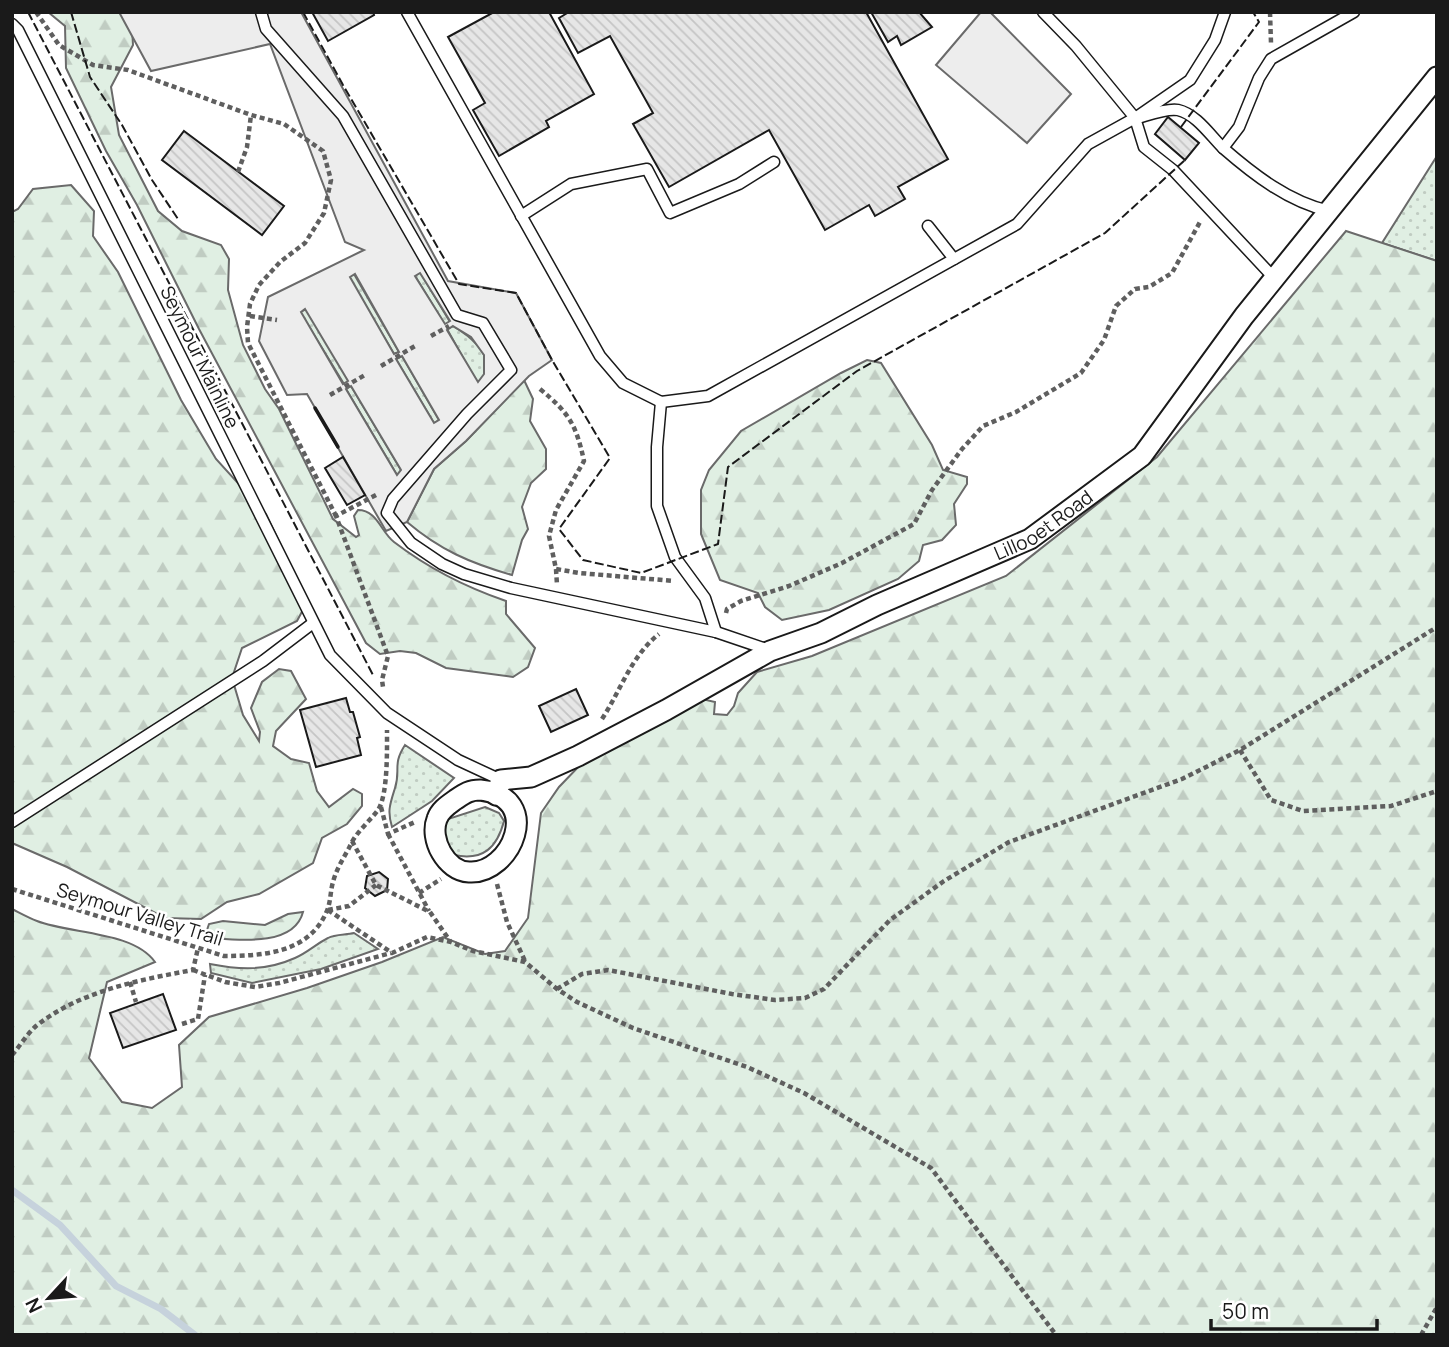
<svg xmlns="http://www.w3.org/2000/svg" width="1449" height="1347" viewBox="0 0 1449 1347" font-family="Manrope,sans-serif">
<defs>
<pattern id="green-dots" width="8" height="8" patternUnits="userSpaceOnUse" patternTransform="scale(1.75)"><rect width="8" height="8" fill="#e0efe3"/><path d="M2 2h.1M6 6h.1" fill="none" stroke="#c0ccc2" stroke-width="1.8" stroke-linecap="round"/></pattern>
<pattern id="forest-firs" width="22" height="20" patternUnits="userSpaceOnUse" patternTransform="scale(1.75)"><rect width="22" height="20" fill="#e0efe3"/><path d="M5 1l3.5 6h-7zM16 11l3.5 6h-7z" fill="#c0ccc2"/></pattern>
<pattern id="building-back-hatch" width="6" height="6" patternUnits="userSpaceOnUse" patternTransform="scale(1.75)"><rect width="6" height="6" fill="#e6e6e6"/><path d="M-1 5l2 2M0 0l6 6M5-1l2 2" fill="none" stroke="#c5c5c5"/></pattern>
</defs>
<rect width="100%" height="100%" fill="#fff"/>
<!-- green -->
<g fill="url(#green-dots)" stroke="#6a6a6a" stroke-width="2">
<polygon points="1437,156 1437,261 1382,243"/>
<polygon points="420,272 450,322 445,325 415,276"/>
<polygon points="354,274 399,352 394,354 349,277"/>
<polygon points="306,309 349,381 344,384 300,312"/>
<path d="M453,326C470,335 504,364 477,383L447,329Z"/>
<polygon points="402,356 439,420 434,423 396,359"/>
<polygon points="351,386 401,470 397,475 346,389"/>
<path d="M405,745L454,778L432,801L392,827C387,811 390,804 395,788C401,770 392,765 405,745Z"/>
<path d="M485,807L499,813L504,821C497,848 483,861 454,855C444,843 441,833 448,819Z"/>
<path d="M354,933L378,949L321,969L252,983L211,973L210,964C240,970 266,971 295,958C307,953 316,944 328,938C335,934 346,935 354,933Z"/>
</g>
<!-- forest -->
<g fill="url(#forest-firs)" stroke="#6a6a6a" stroke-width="2">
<path d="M48,12H120L132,28L133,45L111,87L119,135L158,211L182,231L221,245L229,259L228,290L243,345L265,389L279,409L333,519L356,537L359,535L354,516L358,510C377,510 381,532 394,542C428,568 465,587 506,601V614L535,648L528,667L513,677L446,668L416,653L400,651L380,654L366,643L199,329L137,205L106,151L66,68L65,26Z"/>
<polygon points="71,185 94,211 93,236 118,272 181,400 216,459 266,514 302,590 305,606 297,621 242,648 232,678 243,715 259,741 260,732 251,708 262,682 279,669 291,671 306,699 276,731 273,746 291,759 309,763 317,791 329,807 353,789 362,794 362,806 347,824 322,838 313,863 259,894 227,902 201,919 165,918 67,867 12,843 12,212 18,209 33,189"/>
<path d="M1346,231L1437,261V1335H12V909C20,913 29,918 37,921C70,934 133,931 155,962L107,982L89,1058L122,1102L152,1108L182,1087L179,1045L209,1017L307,988L382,962L443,937L485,954L505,951L528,918L541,813L559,787L584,761L702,699L715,702L714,714L727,715L734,706L738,693L757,672L812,656L1006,576L1157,457Z"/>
<polygon points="867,360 881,363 932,445 943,470 967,477 967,484 954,504 956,525 942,540 923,545 919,561 898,579 829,610 782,620 765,607 758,593 720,580 701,534 701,490 709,470 741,431 841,373"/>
<path d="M524,380L533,399L530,421L546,449V469L531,483L522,507L528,529L522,540L512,575C470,563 440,550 407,522L434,469L466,441Z"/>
<path d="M303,912C294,947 238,940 211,938L207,930L209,924L223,921L265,925L288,914Z"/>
</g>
<!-- parking -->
<g fill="#ededed" stroke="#6a6a6a" stroke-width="2" fill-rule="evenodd">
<path d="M119,12H301L448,281L516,293L552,360L529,376L466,441L434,469L407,522L386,531L307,394L287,395L259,341L268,297L364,250L345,242L270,44L151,71ZM420,273L450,321L445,324L415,276ZM355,274L399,352L394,354L350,277ZM305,309L348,381L343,384L301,312ZM453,326L471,337L484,355V374L478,382L447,330ZM402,356L439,420L434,423L396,359ZM351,386L401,470L397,475L346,389Z"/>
<polygon points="981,12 990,12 1071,94 1027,143 936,65"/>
</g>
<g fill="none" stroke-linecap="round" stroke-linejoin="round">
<!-- stream -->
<polyline stroke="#c6d2dc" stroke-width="7" points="12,1190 60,1225 116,1286 161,1309 195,1335"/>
</g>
<!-- building -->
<g fill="url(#building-back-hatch)" stroke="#1a1a1a" stroke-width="2">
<polygon points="312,12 373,12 374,15 328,41"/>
<polygon points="494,12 549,12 594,94 546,121 549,127 499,156 473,110 485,103 448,37"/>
<polygon points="569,12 866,12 948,159 898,187 905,199 875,216 869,205 825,230 769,130 669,187 633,124 653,113 610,36 578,53 559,18"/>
<polygon points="871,12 919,12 932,27 901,45 897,36 888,42"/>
<polygon points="1168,117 1199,143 1185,160 1155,134"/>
<polygon points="184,131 284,206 262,235 162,160"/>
<polygon points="343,457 365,495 347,505 325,468"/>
<polygon points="576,689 588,715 551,732 539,706"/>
<polygon points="346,698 350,712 353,712 360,737 357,738 361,755 316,767 300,710"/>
<polygon points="379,872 388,879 387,890 375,896 365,888 367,876"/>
<polygon points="163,994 176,1030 123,1048 110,1013"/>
</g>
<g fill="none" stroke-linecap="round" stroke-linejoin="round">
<defs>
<g id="service">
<polyline points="261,12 266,29 343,116 457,315 483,323 511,370 467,414 393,499 387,513 411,543 442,564 464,574 511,588 716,632 769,650"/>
<polyline points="407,12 600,356 623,383 661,402 708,396 1017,224 1088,144 1135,118 1190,80 1215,40 1225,12"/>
<polyline points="1043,12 1076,46 1135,118 1144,147 1173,170 1275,279"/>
<polyline points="12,24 18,30 330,655 387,713 458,760 501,780"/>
<path d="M1141,117C1151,114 1168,108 1178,110C1196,114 1210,135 1223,148C1254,175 1289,202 1329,211"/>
<polyline points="1223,148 1239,127 1259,78 1271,59 1354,12"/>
<polyline points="521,216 571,184 647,169 670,213 739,184 774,162"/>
<polyline points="928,226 954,259"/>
<polyline points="661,402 657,447 657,506 675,557 705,598 716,632"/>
<polyline points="12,822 263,661 313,623"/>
</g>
<g id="minor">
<path d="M480,790C545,797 511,875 469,872C446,871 429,839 437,819C440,810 448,805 455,800C464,794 469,790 480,790Z"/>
<path id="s1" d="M496,795L501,780L531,777L578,756L666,710L770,651L821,633L877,605L1030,539L1142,456L1244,316L1437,77"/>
</g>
</defs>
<!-- service casing -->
<use href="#service" stroke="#1a1a1a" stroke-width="13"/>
<!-- minor casing -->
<use href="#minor" stroke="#1a1a1a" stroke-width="23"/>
<!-- path -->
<g stroke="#5f5f5f" stroke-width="4.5" stroke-dasharray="5 3.5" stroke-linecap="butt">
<polyline points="36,12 59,45 93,65 128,70 251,115 284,124 323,151 331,180 324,213 305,243 280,262 259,285 250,304 247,327 248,343 336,516"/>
<polyline points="1270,12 1271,43"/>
<polyline points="238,172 247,147 251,115"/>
<polyline points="250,316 277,320"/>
<polyline points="431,336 449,326"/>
<polyline points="381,366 415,346"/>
<path d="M540,389C569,413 576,424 584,461L556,510L549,536L556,569L579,573L674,581"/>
<polyline points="330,395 365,375"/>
<polyline points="376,495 336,516 388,656 382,680 383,687"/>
<polyline points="556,569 557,585"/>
<polyline points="726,613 727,609 741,601 789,586 842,563 914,524 932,490 962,449 983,426 1016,412 1081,373 1104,340 1116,306 1135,289 1149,287 1172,273 1200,222"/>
<path d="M602,719C621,690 631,656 659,634"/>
<polyline points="1240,750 1271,800 1303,811 1391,806 1437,791"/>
<polyline points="381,807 388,834 415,822"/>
<polyline points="388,834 429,911"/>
<polyline points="352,841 376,885 430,912 450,941"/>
<polyline points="497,884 507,922 525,961"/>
<path d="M12,889L224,956C263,956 308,953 326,913C331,903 330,892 333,882C336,870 343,859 349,848C355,833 369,822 378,810C388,795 387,749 387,730"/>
<polyline points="419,893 441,879"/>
<polyline points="328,910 392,953 427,937 451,942 473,951 525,962 557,989 577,1002 633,1028 747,1067 804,1093 931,1168 1056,1335"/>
<polyline points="328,910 349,906 376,885"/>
<polyline points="193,970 225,982 255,987 279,983 391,953"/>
<polyline points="130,982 136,1002"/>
<polyline points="557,989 582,974 608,970 732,994 775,1000 805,998 824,989 890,920 944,881 1009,842 1182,779 1240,750 1437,627"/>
<polyline points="182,1024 198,1019 205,975"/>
<path d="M12,1055C20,1046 27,1034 36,1026C80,991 139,980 193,970L198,948"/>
<polyline points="1421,1335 1437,1307"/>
</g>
<!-- service -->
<use href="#service" stroke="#fff" stroke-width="10"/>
<!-- minor -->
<use href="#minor" stroke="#fff" stroke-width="19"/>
<!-- fence -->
<g stroke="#1a1a1a" stroke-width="2" stroke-dasharray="9 3.5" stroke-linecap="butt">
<polyline points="28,12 373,675"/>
<polyline points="71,12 90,77 122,125 152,180 178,219"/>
<polyline points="303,12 343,85 459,284 516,293 552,360 610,458 559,529 583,560 641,573 718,544 728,467 857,371 1105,233 1185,160"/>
<polyline points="1181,127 1259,22 1253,12"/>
</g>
<!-- wall -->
<polyline stroke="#1a1a1a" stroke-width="3.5" points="315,408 338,447"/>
</g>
<g text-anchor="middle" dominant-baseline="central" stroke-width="5" stroke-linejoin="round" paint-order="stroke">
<!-- street labels -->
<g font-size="19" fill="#1a1a1a" stroke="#fff">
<text transform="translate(200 357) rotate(64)">Seymour Mainline</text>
<text stroke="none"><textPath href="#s1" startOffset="618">Lillooet Road</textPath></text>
<text transform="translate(140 914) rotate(17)">Seymour Valley Trail</text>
</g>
</g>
<!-- border -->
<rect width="1449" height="1347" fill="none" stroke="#1a1a1a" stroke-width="28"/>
<!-- north arrow -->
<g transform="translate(49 1298) rotate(244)" stroke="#ffffff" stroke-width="5" paint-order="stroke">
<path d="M0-5L12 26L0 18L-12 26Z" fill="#1a1a1a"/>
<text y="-10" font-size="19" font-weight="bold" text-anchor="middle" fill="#1a1a1a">N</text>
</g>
<!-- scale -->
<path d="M1211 1319v10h166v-10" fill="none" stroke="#1a1a1a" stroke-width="3.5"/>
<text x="1222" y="1319" font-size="21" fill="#1a1a1a" stroke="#ffffff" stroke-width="5" paint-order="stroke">50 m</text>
</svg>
